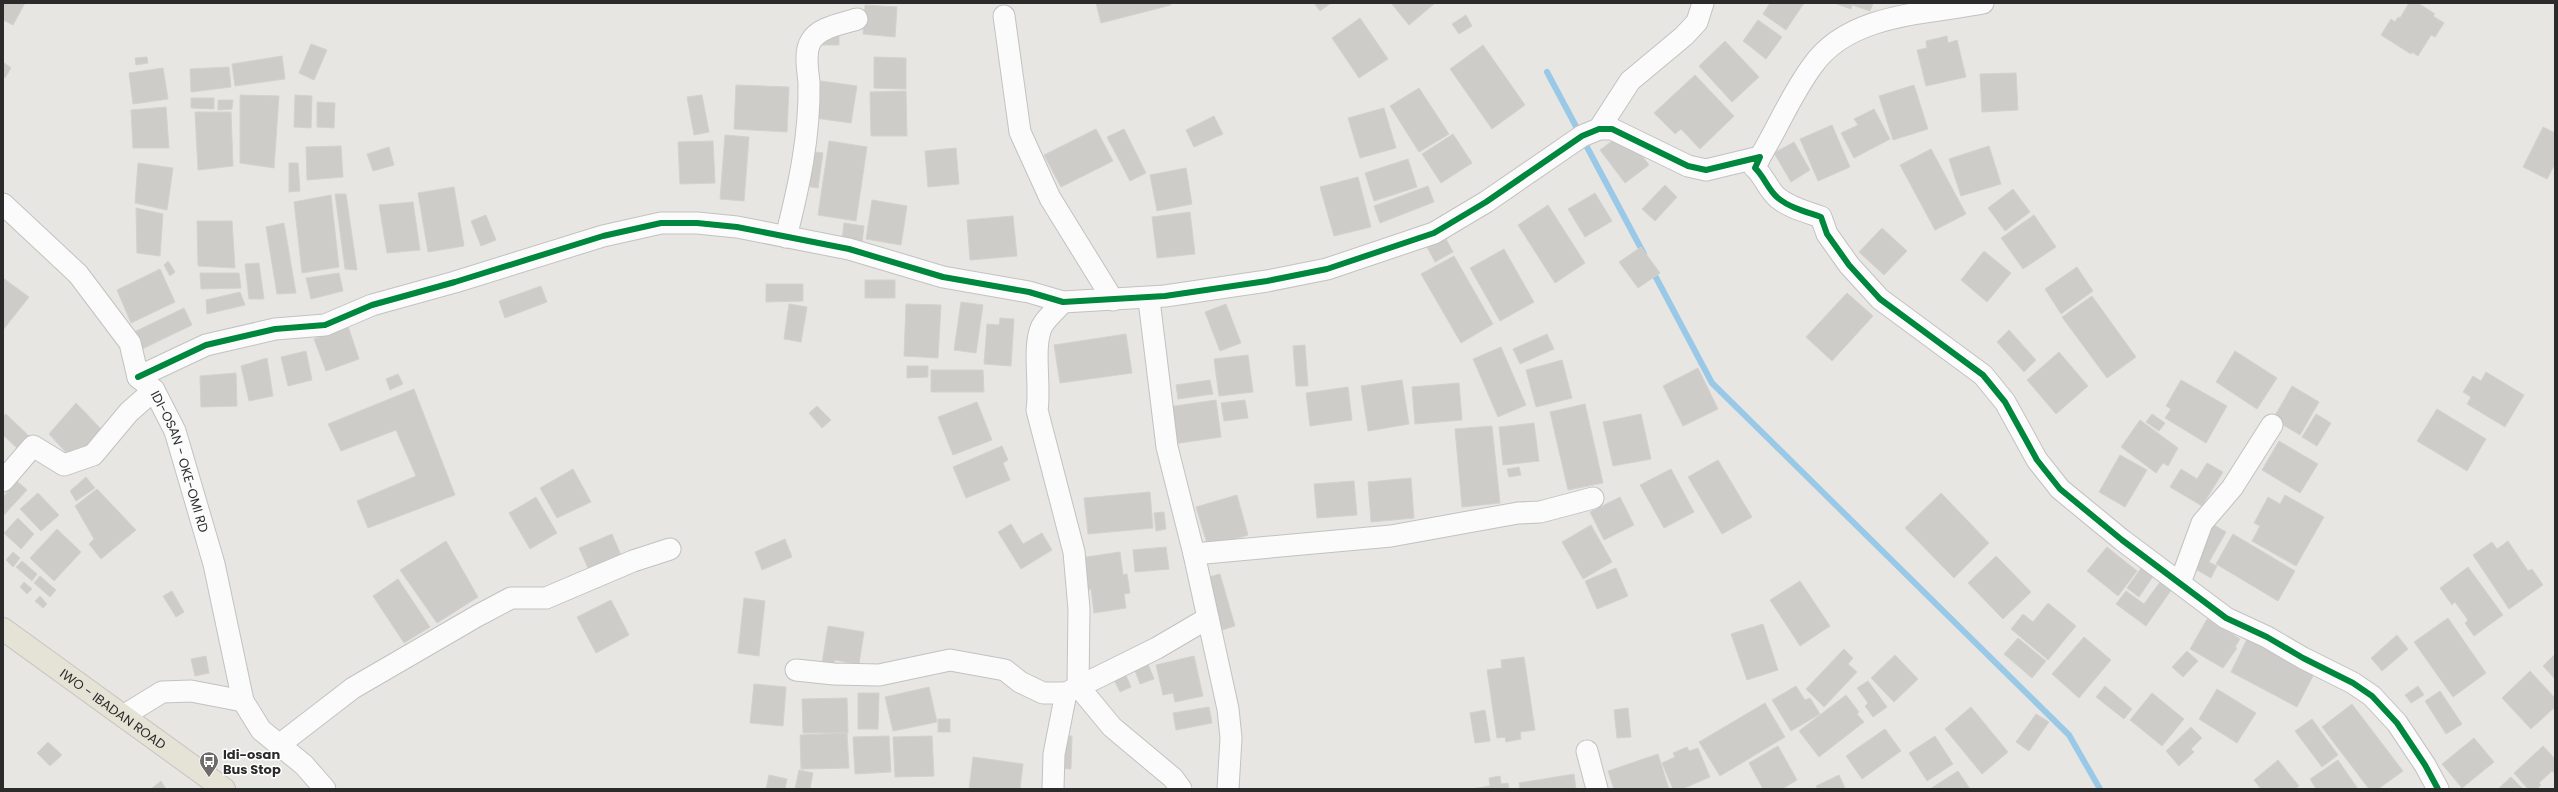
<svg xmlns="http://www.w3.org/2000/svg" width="2558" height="792" viewBox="0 0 2558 792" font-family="Poppins,sans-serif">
<rect width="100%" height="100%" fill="#e8e6e2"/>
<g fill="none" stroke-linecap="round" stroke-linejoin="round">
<!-- stream -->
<g stroke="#99c9e6" stroke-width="6">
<polyline points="1547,72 1644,254"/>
<polyline points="1652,270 1712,383 2069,735 2100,789"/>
</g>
</g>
<!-- building -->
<g fill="#cdccc8" stroke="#d3d2ce">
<polygon points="3,3 25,3 13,25 3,20"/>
<polygon points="1096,3 1170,3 1171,5 1101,23"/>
<polygon points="1314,3 1331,3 1320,11"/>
<polygon points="1391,3 1435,3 1409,25"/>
<polygon points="1770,3 1804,3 1786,30 1763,14"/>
<polygon points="1834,3 1873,3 1870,11 1852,5 1851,9"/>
<polygon points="2409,3 2418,3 2435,14 2433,16 2444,23 2435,37 2431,35 2418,56 2412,52 2411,54 2381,35 2391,19 2395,22 2398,17 2400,18"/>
<polygon points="865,5 897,7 895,37 863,34"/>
<polygon points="1466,15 1472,26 1459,34 1452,24"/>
<polygon points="1360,18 1388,59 1359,78 1332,38"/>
<polygon points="1758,20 1782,37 1766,59 1743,41"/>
<polygon points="823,35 839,35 839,45 822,45"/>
<polygon points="1947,36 1948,43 1957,40 1966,77 1926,86 1917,50 1927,48 1926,41"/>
<polygon points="1725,41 1759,77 1732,102 1699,66"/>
<polygon points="311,44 327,50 314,80 299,73"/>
<polygon points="1483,45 1525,105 1492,129 1450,69"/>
<polygon points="282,56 285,79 235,86 232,64"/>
<polygon points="147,57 148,63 136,65 135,58"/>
<polygon points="874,57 906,58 906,89 874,88"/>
<polygon points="3,62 11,68 5,78 3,76"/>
<polygon points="229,67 231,87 191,92 190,69"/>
<polygon points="163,68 168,99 133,104 129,73"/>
<polygon points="2016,73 2018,110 1982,112 1980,74"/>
<polygon points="1695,75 1734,116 1700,149 1681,129 1675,134 1654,113"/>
<polygon points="821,81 857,86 851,123 815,118"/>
<polygon points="736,85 789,87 787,132 734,129"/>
<polygon points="1914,85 1928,129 1893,140 1879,96"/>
<polygon points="1419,88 1449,134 1419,152 1390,106"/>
<polygon points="906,91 907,136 871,136 870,92"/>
<polygon points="240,95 279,96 274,168 240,163"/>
<polygon points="295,95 312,96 311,128 294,127"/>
<polygon points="702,95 709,132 694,135 687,97"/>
<polygon points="191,98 214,98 214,109 191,108"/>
<polygon points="218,100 233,100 232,109 218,110"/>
<polygon points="317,102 335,103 334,128 317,127"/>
<polygon points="166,107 169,148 133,148 131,110"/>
<polygon points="1384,108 1396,148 1360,158 1348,118"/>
<polygon points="1874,109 1890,139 1854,158 1841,133 1858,125 1854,119"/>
<polygon points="195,112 231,112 233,166 198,170"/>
<polygon points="1214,116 1223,134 1194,147 1186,130"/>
<polygon points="1832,125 1850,167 1818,181 1800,139"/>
<polygon points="2543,127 2555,133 2555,164 2547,179 2523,167"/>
<polygon points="1096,129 1113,161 1061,187 1044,155"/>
<polygon points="1124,129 1146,173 1130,181 1107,137"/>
<polygon points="1624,132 1649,165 1625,183 1600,150"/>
<polygon points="1453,134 1472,163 1441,183 1422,154"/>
<polygon points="725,135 749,137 744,201 720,199"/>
<polygon points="713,141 715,183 680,184 678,142"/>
<polygon points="829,141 867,147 856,221 818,215"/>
<polygon points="1794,142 1810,170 1791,182 1774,153"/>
<polygon points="341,146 343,177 307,180 306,147"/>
<polygon points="1989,146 2001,184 1961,196 1949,159"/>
<polygon points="389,147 394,165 373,171 367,154"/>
<polygon points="956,148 959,184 928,187 925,151"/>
<polygon points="1931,149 1966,214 1935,230 1900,165"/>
<polygon points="809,151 823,153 818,188 804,186"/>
<polygon points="1408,159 1417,187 1374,201 1365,173"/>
<polygon points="138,163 173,168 167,210 135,203"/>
<polygon points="289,163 298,163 300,191 289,192"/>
<polygon points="1186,168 1192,204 1157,211 1150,175"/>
<polygon points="1358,177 1371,227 1334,236 1320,187"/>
<polygon points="1665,185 1677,197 1655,221 1642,209"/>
<polygon points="1428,186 1434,202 1380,223 1374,206"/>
<polygon points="454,187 464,246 428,252 418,193"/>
<polygon points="2013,189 2030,212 2005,231 1988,208"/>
<polygon points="1595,193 1612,221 1585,237 1568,209"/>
<polygon points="335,194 346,194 357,270 345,269"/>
<polygon points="331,195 339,267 302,273 294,202"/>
<polygon points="872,200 907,206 901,245 866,239"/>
<polygon points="413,202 420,250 387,253 379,205"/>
<polygon points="1548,205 1585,263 1555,283 1518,225"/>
<polygon points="136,208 163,214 160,256 137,253"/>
<polygon points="1190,212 1195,254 1157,258 1152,217"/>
<polygon points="486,215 496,240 481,246 471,221"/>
<polygon points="2034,215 2056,247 2023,269 2001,238"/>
<polygon points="1013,216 1017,256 970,260 967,220"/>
<polygon points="197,221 232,221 235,268 198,266"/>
<polygon points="284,223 296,293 277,294 266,227"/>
<polygon points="844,223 864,226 862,243 842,240"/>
<polygon points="1882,228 1907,251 1884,275 1859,252"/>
<polygon points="1445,237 1453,252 1435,262 1427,247"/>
<polygon points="1641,247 1660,273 1638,288 1619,262"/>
<polygon points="1504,249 1534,302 1500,321 1470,268"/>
<polygon points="1984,251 2011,273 1987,302 1961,280"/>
<polygon points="1454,256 1493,324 1461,343 1421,274"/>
<polygon points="168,261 175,272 170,276 164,265"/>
<polygon points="259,263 264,299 249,299 245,264"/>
<polygon points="2077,267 2093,291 2061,314 2045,289"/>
<polygon points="160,269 175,302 131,323 117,290"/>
<polygon points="200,273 239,273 241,288 201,289"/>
<polygon points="339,273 343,291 311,299 306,278"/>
<polygon points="3,278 29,297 3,330"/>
<rect x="865" y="280" width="30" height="18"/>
<polygon points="766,284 803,284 803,301 766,302"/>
<polygon points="541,286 547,302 505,318 499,301"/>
<polygon points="240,292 245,305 207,314 206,300"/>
<polygon points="1847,293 1873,316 1832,361 1806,337"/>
<polygon points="2092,296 2136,357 2107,378 2062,317"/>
<polygon points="961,302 983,305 976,353 954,350"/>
<polygon points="789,304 807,307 801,342 784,339"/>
<polygon points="906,304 941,305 938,358 904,356"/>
<polygon points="1226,304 1241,343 1220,351 1205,312"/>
<polygon points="184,308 192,325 140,350 132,333"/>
<polygon points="1000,318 1014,319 1011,366 984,364 987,324 999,325"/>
<polygon points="348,326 359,359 326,371 314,339"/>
<polygon points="2009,330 2036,360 2024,372 1997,342"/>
<polygon points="1126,334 1132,373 1060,383 1054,345"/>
<polygon points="1547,334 1554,349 1520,364 1513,349"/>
<polygon points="1305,345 1308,386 1296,386 1293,346"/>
<polygon points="1501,347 1526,405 1498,417 1473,359"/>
<polygon points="306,351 312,380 288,386 281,357"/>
<polygon points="2235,351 2277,378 2257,409 2216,382"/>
<polygon points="2059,352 2088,386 2056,414 2027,380"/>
<polygon points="1248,355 1253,392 1219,396 1214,359"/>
<polygon points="267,358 273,396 249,401 241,366"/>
<polygon points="1562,360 1572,398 1536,407 1526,370"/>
<polygon points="907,366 928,366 928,377 907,378"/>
<polygon points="1698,368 1718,409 1683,426 1663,386"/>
<polygon points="931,370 983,370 984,392 931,392"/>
<polygon points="2486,372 2524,395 2505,427 2467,404 2471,397 2463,392 2473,376 2481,381"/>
<polygon points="236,373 237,406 201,407 200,376"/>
<polygon points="398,374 403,384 390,390 386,379"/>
<polygon points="1210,380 1213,394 1178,399 1176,385"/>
<polygon points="1402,380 1409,424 1368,431 1361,386"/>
<polygon points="2181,380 2227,406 2206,443 2165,418 2171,409 2166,406"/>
<polygon points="1459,383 1462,420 1415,424 1412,387"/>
<polygon points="2292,386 2319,402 2300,435 2273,419"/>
<polygon points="1348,387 1352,420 1310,426 1306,393"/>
<polygon points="414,389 455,495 368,528 357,501 416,476 396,430 341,451 328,424"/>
<polygon points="1216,400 1221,437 1173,444 1168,407"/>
<polygon points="1245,400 1248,418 1224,421 1221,403"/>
<polygon points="977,402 992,440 953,455 938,417"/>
<polygon points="76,403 104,432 74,461 49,434"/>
<polygon points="1585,404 1603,483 1568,490 1550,412"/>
<polygon points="817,406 831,420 822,428 809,413"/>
<polygon points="2437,409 2486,439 2467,471 2417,441"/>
<polygon points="6,414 30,437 18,449 3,435 3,416"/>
<polygon points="1641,414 1651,459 1613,466 1603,422"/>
<polygon points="2152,414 2165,423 2159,431 2146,422"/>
<polygon points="2316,414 2331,423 2317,446 2302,437"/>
<polygon points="2140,420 2178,448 2168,466 2163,463 2156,473 2121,447"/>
<polygon points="1534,423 1539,461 1503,465 1499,427"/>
<polygon points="1492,426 1500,503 1462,507 1455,429"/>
<polygon points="2279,441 2318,464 2300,493 2262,470"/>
<polygon points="1002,446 1008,460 1003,463 1010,480 966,498 953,467"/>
<polygon points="2120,455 2147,470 2125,507 2099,492"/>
<polygon points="1718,460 1752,517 1722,534 1688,477"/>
<polygon points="2207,463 2223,472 2202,506 2170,487 2181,469 2197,479"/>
<polygon points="1519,467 1521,475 1509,477 1507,469"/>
<polygon points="573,469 591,502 557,518 540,488"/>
<polygon points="1671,469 1694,512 1664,528 1640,485"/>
<polygon points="86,477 95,488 76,501 70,491"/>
<polygon points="1411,478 1414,518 1371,522 1368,482"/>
<polygon points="17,481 27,490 3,516 3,497"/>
<polygon points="1354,481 1357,515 1317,518 1314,484"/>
<polygon points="97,489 136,530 101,559 89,544 94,539 75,506"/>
<polygon points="1150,492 1153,528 1088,534 1084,498"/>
<polygon points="38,493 59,515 41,531 20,509"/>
<polygon points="1941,493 1989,543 1954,578 1905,528"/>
<polygon points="1237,495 1248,535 1208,547 1196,507"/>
<polygon points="2285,495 2324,517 2296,566 2252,541 2260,526 2254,523 2268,497 2280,504"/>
<polygon points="536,497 557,533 530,549 509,513"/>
<polygon points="1620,497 1634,525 1604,540 1590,512"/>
<polygon points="1164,512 1166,529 1156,531 1154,513"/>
<polygon points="18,518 34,534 21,549 4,533"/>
<polygon points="2209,522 2226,532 2209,562 2217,566 2211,578 2185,563"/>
<polygon points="1011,524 1023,544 1042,533 1052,550 1021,569 998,532"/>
<polygon points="1591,525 1612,562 1583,579 1562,542"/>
<polygon points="57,529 81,552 54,581 30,558"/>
<polygon points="612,534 621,555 588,568 579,548"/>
<polygon points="2233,534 2295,571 2278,601 2216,564"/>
<polygon points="785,539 792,557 762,570 755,552"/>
<polygon points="446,541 478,597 437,623 400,570"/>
<polygon points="2508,541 2528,571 2532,569 2543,585 2509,609 2473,555 2492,542 2497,549"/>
<polygon points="1166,547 1169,569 1135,572 1133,550"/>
<polygon points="2107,547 2137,571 2118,596 2087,571"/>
<polygon points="13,552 20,558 13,567 6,560"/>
<polygon points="1120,552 1123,575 1127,574 1130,593 1124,594 1126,608 1094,613 1091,589 1084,590 1079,558"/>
<polygon points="1996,556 2031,592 2003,619 1968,583"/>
<polygon points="22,561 37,574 32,581 16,567"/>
<polygon points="2144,564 2156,572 2139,597 2127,588"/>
<polygon points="2468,567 2503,615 2474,636 2465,623 2468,620 2455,602 2452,605 2440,588"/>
<polygon points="1616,568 1628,596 1597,609 1585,581"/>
<polygon points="1220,574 1235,626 1219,631 1205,578"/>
<polygon points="40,576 56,590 50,597 34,583"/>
<polygon points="2163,578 2174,586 2146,626 2116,604 2126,591 2144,604"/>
<polygon points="398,579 430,627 404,643 373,596"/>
<polygon points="1800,581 1830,626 1800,646 1770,600"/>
<polygon points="24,582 32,589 27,594 20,587"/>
<polygon points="172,591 184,612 176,617 163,596"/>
<polygon points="40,596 47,604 43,608 35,601"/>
<polygon points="744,598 765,601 759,656 738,653"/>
<polygon points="611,600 629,635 596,653 577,617"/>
<polygon points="2048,603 2076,626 2048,660 2011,629 2023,614 2033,622"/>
<polygon points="2448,618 2486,673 2453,697 2414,642"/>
<polygon points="2207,619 2240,639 2235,647 2237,648 2223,668 2190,649"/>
<polygon points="1763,624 1778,670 1747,680 1731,634"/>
<polygon points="828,626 864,632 858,670 849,668 850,663 835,660 834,665 822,663"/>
<polygon points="2397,635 2408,649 2382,671 2371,658"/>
<polygon points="2084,637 2111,660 2079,698 2052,674"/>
<polygon points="2018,638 2046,661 2032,678 2004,654"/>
<polygon points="2247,639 2314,674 2297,707 2231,672"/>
<polygon points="1844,649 1853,658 1848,664 1857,672 1824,707 1806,689"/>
<polygon points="2187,651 2198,661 2183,677 2172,667"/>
<polygon points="2555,654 2555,679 2543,666"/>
<polygon points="1895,655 1918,679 1894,702 1871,678"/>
<polygon points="206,656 209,673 195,676 191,659"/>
<polygon points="1194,656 1203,696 1175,702 1173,693 1163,695 1156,665"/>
<polygon points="1524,657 1535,730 1520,732 1521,739 1506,742 1505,737 1497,738 1487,670 1502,668 1501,660"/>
<polygon points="1146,659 1154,679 1140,684 1133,665"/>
<polygon points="2530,671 2555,698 2555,707 2531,729 2502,698"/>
<polygon points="1126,675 1131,687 1120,692 1114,680"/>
<polygon points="1868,681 1887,707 1873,717 1865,706 1868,703 1857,688"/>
<polygon points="754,684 786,687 783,726 750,723"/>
<polygon points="1796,686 1805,700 1810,698 1820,714 1791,731 1772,700"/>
<polygon points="2105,686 2132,709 2124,719 2096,697"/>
<polygon points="2418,686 2424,695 2411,703 2405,695"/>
<polygon points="929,687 937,722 893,731 885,697"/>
<polygon points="2217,689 2256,713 2237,743 2199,719"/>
<polygon points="2440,691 2462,724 2446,734 2425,701"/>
<polygon points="858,693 879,693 878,729 858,729"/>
<polygon points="2152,693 2184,719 2162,746 2130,720"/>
<polygon points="1846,695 1859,712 1857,714 1864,722 1819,757 1799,731"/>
<polygon points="847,698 848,733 803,733 802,699"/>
<polygon points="1765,703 1785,737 1720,776 1699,742"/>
<polygon points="2352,704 2403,771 2378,789 2369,789 2322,727"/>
<polygon points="1209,707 1212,723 1176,730 1173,713"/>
<polygon points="1971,707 2008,752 1982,774 1945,729"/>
<polygon points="1628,708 1631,737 1617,738 1614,710"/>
<polygon points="1485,710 1490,741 1475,743 1470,713"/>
<polygon points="2036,714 2049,722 2029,751 2016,742"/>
<rect x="938" y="719" width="12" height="13"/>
<polygon points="2312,719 2338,755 2322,767 2295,731"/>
<polygon points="2191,727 2202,738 2191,749 2194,752 2179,766 2166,751"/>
<polygon points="1885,729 1901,751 1862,779 1846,756"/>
<polygon points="847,733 849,768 801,769 800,735"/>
<polygon points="889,736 891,772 855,774 853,737"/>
<polygon points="932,736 934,776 895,777 893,737"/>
<polygon points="1059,736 1072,736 1071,769 1059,768"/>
<polygon points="1935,736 1953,764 1927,781 1909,753"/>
<polygon points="2474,738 2494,762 2462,788 2442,764"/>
<polygon points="48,742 62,755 50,766 37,753"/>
<polygon points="1778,746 1797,780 1782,789 1763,789 1749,763"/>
<polygon points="2543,746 2555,759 2555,774 2552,771 2539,783 2541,785 2537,789 2528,789 2514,773"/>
<polygon points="1687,747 1689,751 1698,748 1710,777 1682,789 1673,789 1662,763 1675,757 1673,753"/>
<polygon points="1658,754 1669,789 1614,789 1608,771"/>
<polygon points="973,757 1023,764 1020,789 969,789"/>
<polygon points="2278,760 2299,786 2295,789 2261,789 2254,780"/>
<polygon points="2338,760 2358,789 2316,789 2310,779"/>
<polygon points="799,770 813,773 810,789 795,789"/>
<polygon points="1958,771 1970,789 1930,789"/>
<polygon points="1574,774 1576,789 1520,789 1519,783"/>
<polygon points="769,775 787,779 785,789 766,789"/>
<polygon points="1839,775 1845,788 1818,789 1816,786"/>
<polygon points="1500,776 1501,784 1508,783 1509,789 1472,789 1490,786 1489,778"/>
<polygon points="2511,777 2523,789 2498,789"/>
<polygon points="161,781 166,789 151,789"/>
</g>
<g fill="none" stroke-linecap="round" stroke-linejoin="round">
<defs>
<g id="street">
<polyline points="1004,16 1020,132 1050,198 1113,300"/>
<polyline points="1599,129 1630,81 1684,36 1697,22 1703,3"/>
<path d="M1760,157C1778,127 1792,93 1813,65C1850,13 1927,14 1983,3"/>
<path id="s1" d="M3,204L78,274L130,343L138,377L154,390L175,431L214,564L243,701L261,730L304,765L325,789"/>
<path d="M786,237C799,186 810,136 809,83C808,71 804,52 811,41C819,27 842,24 857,19"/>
<polyline points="1149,300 1167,447 1194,554 1228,709 1231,738 1228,789"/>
<path d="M1063,302C1057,309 1047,317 1042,326C1032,346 1041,387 1037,410L1074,552L1079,609L1078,686L1112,727L1173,778L1181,789"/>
<path d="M138,377L206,345L275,329L325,325L372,305L455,282L603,236L661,223H697L737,227L849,249L943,277L1029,292L1063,302L1165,296L1267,281L1327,269L1434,233L1486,202L1582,136L1599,129H1612L1688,166L1706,170L1760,157L1755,168C1764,176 1768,190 1778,198C1790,208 1807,212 1821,217L1827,234L1849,265L1880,299L1983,375L2005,402L2037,460L2060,489L2122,540L2226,618L2267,637L2303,658L2353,683L2372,696L2397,723L2425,765L2438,789"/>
<polyline points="3,481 33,446 64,465 93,455 129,412 154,390"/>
<polyline points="1194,554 1391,536 1518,513 1540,512 1593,498"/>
<polyline points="2180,583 2202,523 2232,488 2272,425"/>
<polyline points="796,670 834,674 879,675 950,660 1005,670 1020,682 1043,693 1066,693"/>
<polyline points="123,716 162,692 191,691 243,701"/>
<polyline points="279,745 353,688 477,616 511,598 546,598 633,561 670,549"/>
<polyline points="1587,751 1597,789"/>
<polyline points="1053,789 1054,754 1066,693 1157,648 1208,618"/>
</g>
<g id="primary">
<path id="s2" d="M3,629L224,789"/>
</g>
</defs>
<!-- street casing -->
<use href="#street" stroke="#c2c2c2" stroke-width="23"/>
<!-- primary casing -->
<use href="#primary" stroke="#c5c4c2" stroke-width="24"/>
<!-- street -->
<use href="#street" stroke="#fcfbfb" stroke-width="21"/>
<!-- primary -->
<use href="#primary" stroke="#e5e3d5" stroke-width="22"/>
<defs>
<path id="cycleway" d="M138,377L206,345L275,329L325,325L372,305L455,282L603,236L661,223H697L737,227L849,249L943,277L1029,292L1063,302L1165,296L1267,281L1327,269L1434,233L1486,202L1582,136L1599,129H1612L1688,166L1706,170L1760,157L1755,168C1764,176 1768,190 1778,198C1790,208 1807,212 1821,217L1827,234L1849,265L1880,299L1983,375L2005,402L2037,460L2060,489L2122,540L2226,618L2267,637L2303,658L2353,683L2372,696L2397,723L2425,765L2438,789"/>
</defs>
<!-- cycleway casing -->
<use href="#cycleway" stroke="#fff" stroke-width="8"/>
<!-- cycleway -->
<use href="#cycleway" stroke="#00873e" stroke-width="6"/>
</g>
<!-- icons -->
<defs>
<symbol id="bus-pin" viewBox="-11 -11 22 30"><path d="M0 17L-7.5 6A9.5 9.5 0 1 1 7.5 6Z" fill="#6d6c6b" stroke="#fff"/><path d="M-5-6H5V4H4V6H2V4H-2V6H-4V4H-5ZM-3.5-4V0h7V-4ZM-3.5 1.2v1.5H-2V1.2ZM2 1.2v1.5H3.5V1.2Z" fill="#fff"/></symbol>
</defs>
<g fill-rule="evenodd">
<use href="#bus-pin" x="198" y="750" width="22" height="30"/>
</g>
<g text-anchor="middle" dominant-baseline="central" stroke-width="3" stroke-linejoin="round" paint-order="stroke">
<!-- street labels -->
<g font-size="13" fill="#2b2b2b" stroke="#fff">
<text stroke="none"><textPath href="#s1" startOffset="321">IDI-OSAN - OKE-OMI RD</textPath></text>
<text stroke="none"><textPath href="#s2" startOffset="136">IWO - IBADAN ROAD</textPath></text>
</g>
<!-- poi labels -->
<g font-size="13" font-weight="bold" fill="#2b2b2b" stroke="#fff" text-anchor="start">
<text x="223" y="754">Idi-osan<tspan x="223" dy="15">Bus Stop</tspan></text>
</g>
</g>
<!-- border -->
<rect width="2558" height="792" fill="none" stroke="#2b2b2b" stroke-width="8"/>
</svg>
